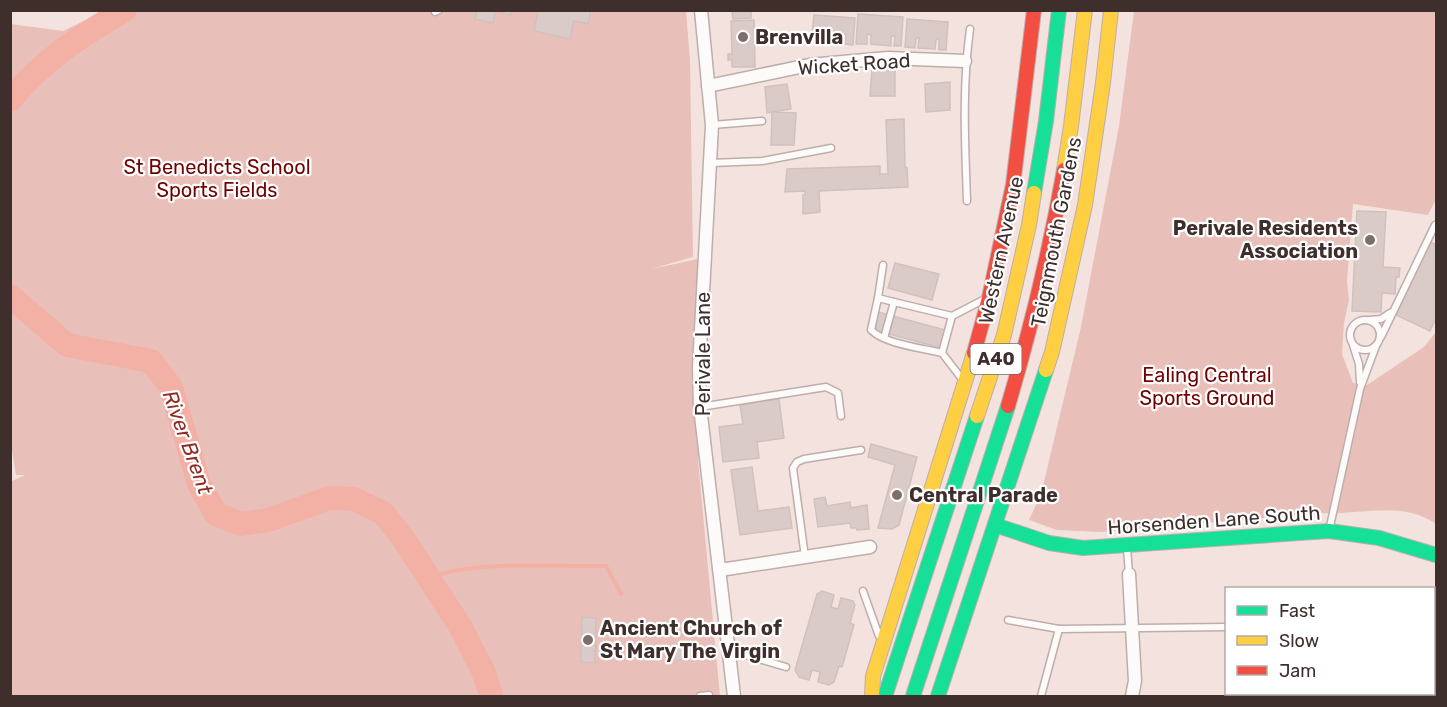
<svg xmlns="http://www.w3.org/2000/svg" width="1447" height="707" viewBox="0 0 1447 707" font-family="Rubik,sans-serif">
<rect width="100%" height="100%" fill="#f4e2de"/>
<!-- green -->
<g fill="#e9c0b9">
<polygon points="106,10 686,11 690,59 693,257 651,269 698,259 698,460 720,696 11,696 10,482 25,475 16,475 10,438 11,24 63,31"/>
<path d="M1134,11H1436V199L1428,215L1353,204L1347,281L1349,300L1344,323L1342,354L1353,383L1367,385L1424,347L1436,332V524C1402,500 1361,515 1322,513L1100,532L1057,530L1029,520L1041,494L1081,327L1119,126Z"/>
</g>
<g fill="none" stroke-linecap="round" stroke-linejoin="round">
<!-- stream -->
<path stroke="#f3b0a5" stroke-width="4" d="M428,577C485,560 547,567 606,566L621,594"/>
<!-- river -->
<g stroke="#f3b0a5" stroke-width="24">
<path d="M10,100C45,58 78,38 125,10"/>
<polyline points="10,296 67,345 151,361 171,387 199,484 216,514 241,524 268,520 330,498 354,499 383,513 403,538 460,626 484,673 491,696"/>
</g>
</g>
<!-- building -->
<g fill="#dbcbc8" stroke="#d0c1be" stroke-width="1.5">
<polygon points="477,10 512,10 511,15 495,11 493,23 475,19"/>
<polygon points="532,10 591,10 588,24 574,21 570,39 534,31 538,12"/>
<polygon points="732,10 751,10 751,18 733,19"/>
<polygon points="858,14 903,17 901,46 894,46 895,36 891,36 891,46 871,44 871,35 867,34 867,44 856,44"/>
<polygon points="814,15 855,18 853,45 845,44 846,34 843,34 842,44 822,43 823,34 819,33 818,43 811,42"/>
<polygon points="907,19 948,22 946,50 939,50 939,39 936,39 935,49 918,48 919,38 916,38 915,48 905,47"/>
<polygon points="754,20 755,67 732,67 732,60 728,60 728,54 732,54 731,21"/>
<polygon points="872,69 895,69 895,96 870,96"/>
<polygon points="950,82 950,110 926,112 925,84"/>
<polygon points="787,84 791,109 767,113 765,87"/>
<polygon points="772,112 796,113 794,145 771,145"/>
<polygon points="904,119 905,167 907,168 908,187 819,191 820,212 803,214 803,195 805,195 805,191 785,192 787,169 880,166 880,174 888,174 886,120"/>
<polygon points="1357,211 1386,212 1383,267 1400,268 1399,277 1396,277 1395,294 1382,293 1381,312 1352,311"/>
<polygon points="1430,242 1436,245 1436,318 1430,331 1396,315"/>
<polygon points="895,263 939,274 932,300 888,288"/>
<polygon points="878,312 949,331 945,349 874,330"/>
<polygon points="779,399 784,438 757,442 759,458 723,462 719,427 743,424 740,405"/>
<polygon points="871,444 917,457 899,525 892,529 878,528 895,465 868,457"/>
<polygon points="752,467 758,511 789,507 792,528 740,535 731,470"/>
<polygon points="825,497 827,506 850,502 851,508 867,505 869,529 857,530 856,528 851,528 850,523 818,527 814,499"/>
<polygon points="822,591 834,595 831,607 838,609 841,598 853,601 855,605 850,623 854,625 842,667 839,666 834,682 829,685 818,682 820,672 812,670 809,680 799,677 795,670 817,594"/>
<polygon points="582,617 596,618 595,663 581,662"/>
<polygon points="682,644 685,659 667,662 664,648"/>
</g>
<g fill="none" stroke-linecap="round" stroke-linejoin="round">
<defs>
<g id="lane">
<polyline points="435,12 439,10"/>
<polyline points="712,125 762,121"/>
<polyline points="711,163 762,161 831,148"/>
<path d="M967,201C965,143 962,87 970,29"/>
<polyline points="878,298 883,265"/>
<path d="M894,302L878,298L871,330C885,344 922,348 942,353"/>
<circle cx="1365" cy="335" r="15"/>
<polyline points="1370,320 1381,319 1390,313"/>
<polyline points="1381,337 1435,225"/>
<polyline points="884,338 894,302 952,316"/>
<polyline points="1353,345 1359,364 1360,382"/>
<polyline points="962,379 942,353 952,316 983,300"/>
<polyline points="700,407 826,387 838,393 841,416"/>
<polyline points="1329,531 1360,389 1376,346"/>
<polyline points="1127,548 1129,574"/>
<polyline points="805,557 793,468 797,462 804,459 861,450"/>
<polyline points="863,591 879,636"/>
<polyline points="1008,620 1059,629"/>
<polyline points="1434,646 1436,647"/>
<polyline points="729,650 786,667"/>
<polyline points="700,696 709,695 709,696"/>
<polyline points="1041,696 1059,629 1226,627"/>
</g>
<g id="street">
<polyline points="701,10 712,125 699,367 700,407 734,696"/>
<polyline points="708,86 809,65 888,58 965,61"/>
<polyline points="720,570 870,547"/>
<polyline points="1129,574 1135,681 1132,696"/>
</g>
<g id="fast">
<polyline points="1034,193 1046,121 1059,10"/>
<polyline points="995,525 1049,543 1083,548 1329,531 1379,538 1436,555"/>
<polyline points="885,696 977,416"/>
<polyline points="913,696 1008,406"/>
<polyline points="938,696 1046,370"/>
</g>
<g id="slow">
<polyline points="1064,170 1071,126 1085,10"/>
<polyline points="1046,370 1052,352 1085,205 1103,83 1111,10"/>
<polyline points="977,416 1004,335 1029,225 1034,193"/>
<polyline points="872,696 873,676 974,353"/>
</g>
<g id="jam">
<polyline points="974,353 989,298 1013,185 1034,10"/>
<path d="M1008,406C1031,328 1050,250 1064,170"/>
</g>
</defs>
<!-- lane casing -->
<use href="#lane" stroke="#bdaeab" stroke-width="9"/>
<!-- street casing -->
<use href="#street" stroke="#bdaeab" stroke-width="15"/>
<!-- fast casing -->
<use href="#fast" stroke="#bdaeab" stroke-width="16"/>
<!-- slow casing -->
<use href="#slow" stroke="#bdaeab" stroke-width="16"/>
<!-- jam casing -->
<use href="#jam" stroke="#bdaeab" stroke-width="16"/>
<!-- lane -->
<use href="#lane" stroke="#fdfbfa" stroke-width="6"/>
<!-- street -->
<use href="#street" stroke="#fdfbfa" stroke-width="12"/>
<!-- fast -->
<use href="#fast" stroke="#16e098" stroke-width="14"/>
<!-- slow -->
<use href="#slow" stroke="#ffcf43" stroke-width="14"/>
<!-- jam -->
<use href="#jam" stroke="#f24e42" stroke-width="14"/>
</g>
<!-- markers -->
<g fill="#7e6d6a" stroke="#fff" stroke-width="2">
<circle cx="743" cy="37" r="6"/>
<circle cx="1370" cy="240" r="6"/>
<circle cx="897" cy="495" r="6"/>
<circle cx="588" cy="640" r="6"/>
</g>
<g text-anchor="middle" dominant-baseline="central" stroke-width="4.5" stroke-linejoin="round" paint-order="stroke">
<!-- shield labels -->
<rect fill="#fff" stroke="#786d6b" stroke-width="1.5" x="970.5" y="344" width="51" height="30" rx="4.5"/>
<g font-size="18" font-weight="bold" fill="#3e2e2c">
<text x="996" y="359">A40</text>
</g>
<!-- poi labels -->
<g font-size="20" font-weight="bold" fill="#3e2e2c" stroke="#fff" text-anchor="start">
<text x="755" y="37">Brenvilla</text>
<text x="1358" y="228" text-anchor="end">Perivale Residents<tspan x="1358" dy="23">Association</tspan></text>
<text x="909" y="495">Central Parade</text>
<text x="600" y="628">Ancient Church of<tspan x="600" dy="23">St Mary The Virgin</tspan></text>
</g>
<!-- street labels -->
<g font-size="20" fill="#3e2e2c" stroke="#fff">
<text transform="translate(854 64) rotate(-4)">Wicket Road</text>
<text transform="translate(1056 232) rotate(-79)">Teignmouth Gardens</text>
<text transform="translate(1001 250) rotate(-78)">Western Avenue</text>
<text transform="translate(703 354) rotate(-90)">Perivale Lane</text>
<text transform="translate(1214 520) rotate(-4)">Horsenden Lane South</text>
</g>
<!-- park labels -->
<g font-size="20" fill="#700302" stroke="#fff">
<text x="217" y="167">St Benedicts School<tspan x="217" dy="23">Sports Fields</tspan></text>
<text x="1207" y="375">Ealing Central<tspan x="1207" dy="23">Sports Ground</tspan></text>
</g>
<!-- water labels -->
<g font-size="21" font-style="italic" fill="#902a21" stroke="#fff">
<text transform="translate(188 442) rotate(70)">River Brent</text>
</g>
</g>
<!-- border -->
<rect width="1447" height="707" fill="none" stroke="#3e2e2c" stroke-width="24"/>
<!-- legend -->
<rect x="1225" y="587" width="210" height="108" fill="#ffffff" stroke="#b2abab" stroke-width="1.5"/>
<rect x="1237" y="606" width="30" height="9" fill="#16e098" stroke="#b2abab" stroke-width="1.5"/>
<text x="1279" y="617" font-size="18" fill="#3e2e2c">Fast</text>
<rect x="1237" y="636" width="30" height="9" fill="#ffcf43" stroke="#b2abab" stroke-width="1.5"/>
<text x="1279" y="647" font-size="18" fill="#3e2e2c">Slow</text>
<rect x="1237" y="666" width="30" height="9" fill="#f24e42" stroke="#b2abab" stroke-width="1.5"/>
<text x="1279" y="677" font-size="18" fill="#3e2e2c">Jam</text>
</svg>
